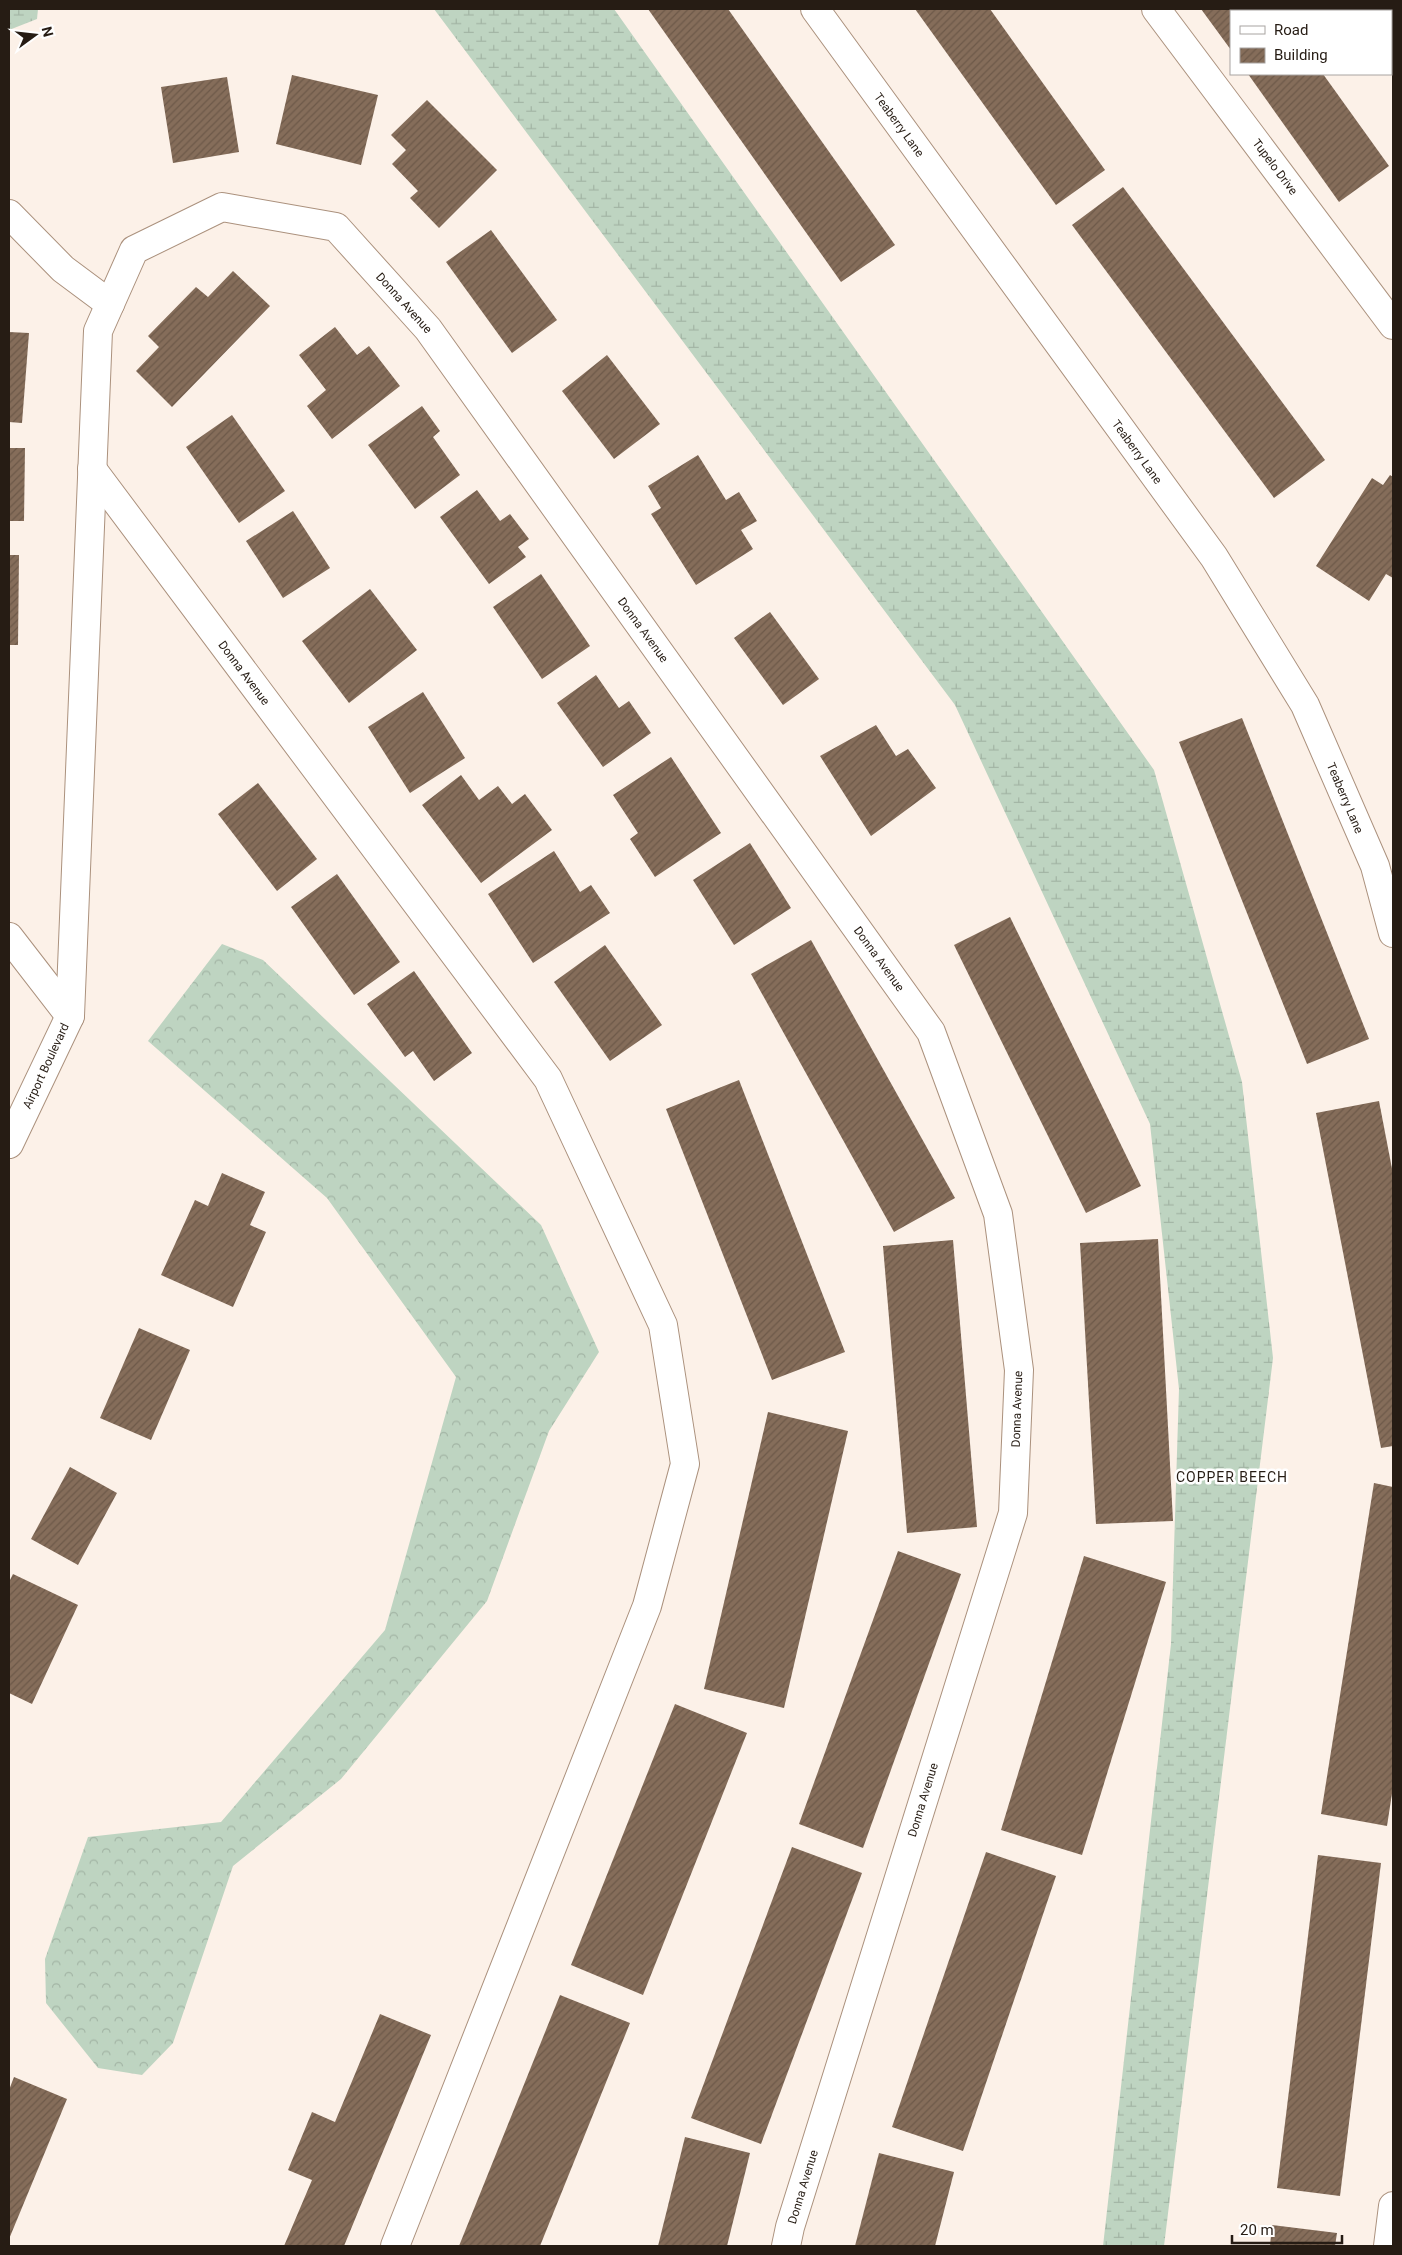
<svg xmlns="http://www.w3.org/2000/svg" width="1402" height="2255" viewBox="0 0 1402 2255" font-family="Roboto,sans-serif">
<defs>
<pattern id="forest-crowns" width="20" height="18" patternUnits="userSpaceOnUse" patternTransform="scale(1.25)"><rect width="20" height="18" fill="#bed4c1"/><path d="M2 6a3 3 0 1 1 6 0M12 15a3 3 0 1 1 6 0" fill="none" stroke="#a3b5a5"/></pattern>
<pattern id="wetland-marsh" width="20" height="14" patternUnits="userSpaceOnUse" patternTransform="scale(1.25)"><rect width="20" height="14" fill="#bed4c1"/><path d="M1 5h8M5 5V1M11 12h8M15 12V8" fill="none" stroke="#a3b5a5"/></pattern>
<pattern id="building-hatch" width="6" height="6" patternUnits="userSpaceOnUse" patternTransform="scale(1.25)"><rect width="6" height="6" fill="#856d5a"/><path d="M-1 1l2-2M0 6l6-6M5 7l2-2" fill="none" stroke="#6d5949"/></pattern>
</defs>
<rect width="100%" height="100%" fill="#fcf1e8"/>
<!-- forest -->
<polygon fill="url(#forest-crowns)" points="222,944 263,960 541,1225 599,1352 549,1431 487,1601 341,1779 233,1866 173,2043 142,2075 98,2068 46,2003 45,1959 88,1837 221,1822 385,1630 456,1377 327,1198 148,1041"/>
<!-- wetland -->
<g fill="url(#wetland-marsh)">
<polygon points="9,9 38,9 37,19 9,30"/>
<polygon points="434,9 614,9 1154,770 1242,1082 1273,1358 1164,2246 1103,2246 1171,1644 1179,1389 1150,1124 955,705"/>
</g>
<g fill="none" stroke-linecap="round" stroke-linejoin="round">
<!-- stream -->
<g stroke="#95b0d0" stroke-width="11">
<polyline points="1352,9 1354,11"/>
<polyline points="1391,54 1393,57"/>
</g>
</g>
<!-- building -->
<g fill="url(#building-hatch)">
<polygon points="648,9 728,9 895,245 841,282"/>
<polygon points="915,9 990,9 1105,170 1056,205"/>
<polygon points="1201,9 1277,9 1279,11 1231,11 1231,50"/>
<polygon points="1248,74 1323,74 1389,166 1339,202"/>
<polygon points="292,75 378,95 361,165 276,144"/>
<polygon points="227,77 239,152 173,163 161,87"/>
<polygon points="427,100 497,170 439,228 410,198 418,191 392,164 406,150 391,135"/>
<polygon points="1123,187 1325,460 1274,498 1072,225"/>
<polygon points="491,230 557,320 512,353 446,262"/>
<polygon points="233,271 270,306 172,407 136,371 159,347 148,336 196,287 208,297"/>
<polygon points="335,327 357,355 369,346 400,386 332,439 307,406 326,390 299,355"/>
<polygon points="9,332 29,333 22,423 9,422"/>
<polygon points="607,355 660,424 614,459 562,391"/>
<polygon points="422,406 440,431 433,437 460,475 415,509 368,445"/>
<polygon points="232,415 285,491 239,523 186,447"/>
<polygon points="9,448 25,448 24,521 9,521"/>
<polygon points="698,455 726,500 739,492 757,521 741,530 753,549 696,585 651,514 661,508 648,486"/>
<polygon points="1390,475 1393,477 1393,578 1386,574 1369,601 1316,566 1372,478 1383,485"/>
<polygon points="477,490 500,521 510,514 529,539 518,547 526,557 489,584 440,517"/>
<polygon points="293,511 330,568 283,598 246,541"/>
<polygon points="9,555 19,555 18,645 9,645"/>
<polygon points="541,574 590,646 542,679 493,607"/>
<polygon points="370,589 417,650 349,703 302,641"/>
<polygon points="770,612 819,679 783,705 734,638"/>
<polygon points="596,675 619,708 629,701 651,733 603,767 557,703"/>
<polygon points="423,692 465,758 410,793 368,727"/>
<polygon points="1242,718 1369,1039 1307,1064 1179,742"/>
<polygon points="876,725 896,756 908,749 936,788 871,836 820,756"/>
<polygon points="671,757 721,833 655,877 630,839 638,833 613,795"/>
<polygon points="461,775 479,800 498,786 512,804 525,794 552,830 481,883 422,805"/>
<polygon points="258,783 317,859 277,891 218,814"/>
<polygon points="750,843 791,908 734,945 693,880"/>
<polygon points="554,851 580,892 591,885 610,913 533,963 488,894"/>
<polygon points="337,874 400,962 354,995 291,907"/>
<polygon points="1010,917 1141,1186 1086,1213 954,945"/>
<polygon points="811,940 955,1198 894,1232 751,974"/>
<polygon points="605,945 662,1025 610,1061 554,982"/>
<polygon points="414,971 472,1053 434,1081 413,1051 405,1057 367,1004"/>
<polygon points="739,1080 845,1352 772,1380 666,1109"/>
<polygon points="1379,1101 1393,1174 1393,1446 1381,1448 1316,1113"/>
<polygon points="222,1173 265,1192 250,1225 266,1232 233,1307 161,1275 195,1200 208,1206"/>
<polygon points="1158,1239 1173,1521 1096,1524 1080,1243"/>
<polygon points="953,1240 977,1527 907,1533 883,1246"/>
<polygon points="139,1328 190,1350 151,1440 100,1418"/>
<polygon points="768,1412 848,1431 784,1708 704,1689"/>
<polygon points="70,1467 117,1493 78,1565 31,1539"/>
<polygon points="1374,1483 1393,1487 1393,1787 1387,1826 1321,1814"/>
<polygon points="898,1551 961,1574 863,1848 799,1824"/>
<polygon points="1084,1556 1166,1582 1082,1855 1001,1830"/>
<polygon points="13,1574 78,1605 32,1704 9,1693 9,1582"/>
<polygon points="675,1704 747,1733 643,1995 571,1965"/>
<polygon points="792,1847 862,1873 761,2144 691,2118"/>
<polygon points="986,1852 1056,1876 963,2151 892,2127"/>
<polygon points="1318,1855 1381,1863 1340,2196 1277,2188"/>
<polygon points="560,1995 630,2023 540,2246 459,2246"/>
<polygon points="380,2014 431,2035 344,2246 284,2246 312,2180 288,2170 312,2112 335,2122"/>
<polygon points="14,2077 67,2099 9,2239 9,2090"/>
<polygon points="685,2137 750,2153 727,2246 658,2246"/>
<polygon points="879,2153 954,2172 935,2246 855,2246"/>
<polygon points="1272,2225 1337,2233 1335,2246 1270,2246"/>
</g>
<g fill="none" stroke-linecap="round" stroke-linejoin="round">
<defs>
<g id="minor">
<polyline points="815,9 1214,557 1305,705 1375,866 1393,933"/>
<polyline points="1156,9 1393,325"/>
<polyline points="9,214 63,269 110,304"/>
<polyline points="92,469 548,1079 663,1325 685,1464 647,1606 395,2246"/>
<polyline points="9,937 70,1016"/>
<polyline points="9,1144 70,1016 98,331 134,250 222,207 336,227 428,329 931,1032 998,1214 1019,1370 1013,1513 790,2227 786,2246"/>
<polyline points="1388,2246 1393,2206"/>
</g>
</defs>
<!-- minor casing -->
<use href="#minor" stroke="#ab917d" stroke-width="30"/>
<!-- minor -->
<use href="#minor" stroke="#fff" stroke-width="28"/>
</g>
<g text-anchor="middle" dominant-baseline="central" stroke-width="5" stroke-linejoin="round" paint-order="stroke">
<!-- street labels -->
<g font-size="12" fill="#261c14" stroke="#fff">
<text transform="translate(899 125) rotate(54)">Teaberry Lane</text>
<text transform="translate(1275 167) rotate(53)">Tupelo Drive</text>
<text transform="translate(404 303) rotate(48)">Donna Avenue</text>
<text transform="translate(1137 452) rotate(54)">Teaberry Lane</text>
<text transform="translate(643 630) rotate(54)">Donna Avenue</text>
<text transform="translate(244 673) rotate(53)">Donna Avenue</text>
<text transform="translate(1345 798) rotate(67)">Teaberry Lane</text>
<text transform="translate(879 959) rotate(54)">Donna Avenue</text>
<text transform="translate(46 1066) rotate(-65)">Airport Boulevard</text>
<text transform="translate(1017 1409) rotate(-88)">Donna Avenue</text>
<text transform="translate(923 1800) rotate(-73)">Donna Avenue</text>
<text transform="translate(803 2187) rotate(-73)">Donna Avenue</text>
</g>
<!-- neighbourhood labels -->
<g font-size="14" letter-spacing="1" fill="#261c14" stroke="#fff">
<text x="1232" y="1477">COPPER BEECH</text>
</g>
</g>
<!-- border -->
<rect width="1402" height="2255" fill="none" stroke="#261c14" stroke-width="20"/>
<!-- legend -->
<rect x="1230" y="10" width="162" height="65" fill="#ffffff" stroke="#a8a4a1"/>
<rect x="1240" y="26" width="25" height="8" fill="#ffffff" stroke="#a8a4a1"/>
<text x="1274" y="35" font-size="15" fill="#261c14">Road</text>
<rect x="1240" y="48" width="25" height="15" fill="url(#building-hatch)" stroke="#a8a4a1"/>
<text x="1274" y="60" font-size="15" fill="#261c14">Building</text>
<!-- north arrow -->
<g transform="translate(35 35) rotate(75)" stroke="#ffffff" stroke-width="4" paint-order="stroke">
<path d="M0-4L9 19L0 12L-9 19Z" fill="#261c14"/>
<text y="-8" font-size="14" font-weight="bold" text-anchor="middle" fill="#261c14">N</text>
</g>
<!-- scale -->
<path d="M1232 2235v8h110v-8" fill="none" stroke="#261c14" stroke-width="2.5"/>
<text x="1240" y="2235" font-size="15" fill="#261c14" stroke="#ffffff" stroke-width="4" paint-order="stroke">20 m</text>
</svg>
